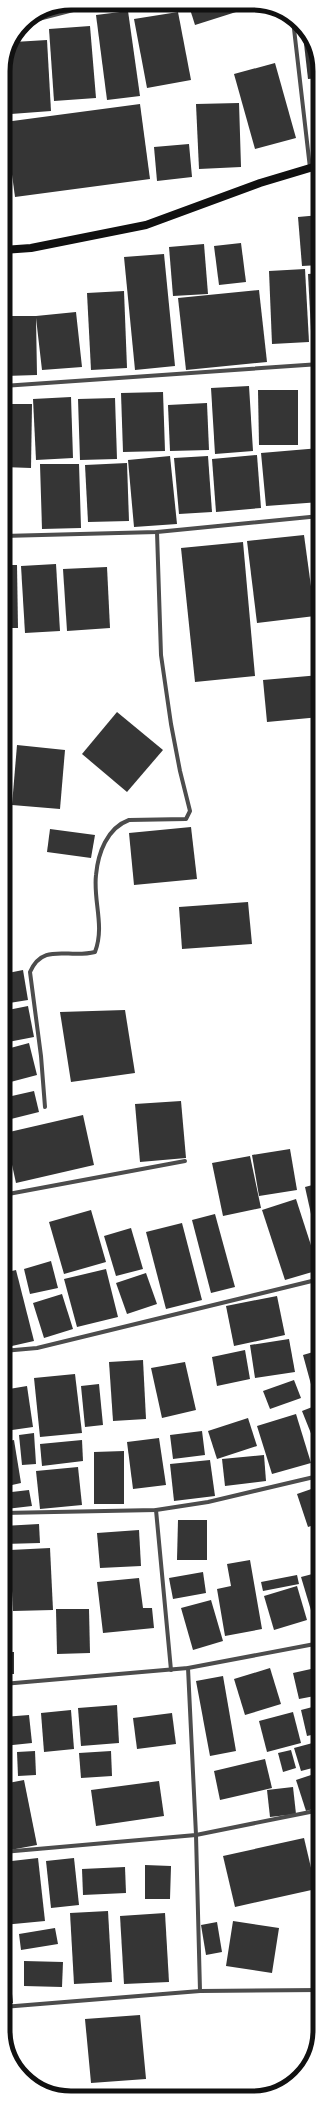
<svg xmlns="http://www.w3.org/2000/svg" width="323" height="2101" viewBox="0 0 323 2101" font-family="'Public Sans',sans-serif">
<rect width="100%" height="100%" fill="#fff"/>
<!-- building -->
<g fill="#353535">
<polygon points="189,6 255,5 255,6 195,25"/>
<polygon points="45,8 61,8 39,15 39,12"/>
<polygon points="128,11 140,96 107,100 96,15"/>
<polygon points="178,12 191,80 147,88 134,19"/>
<polygon points="90,26 96,98 54,101 49,29"/>
<polygon points="307,34 320,66 320,78 308,79 303,35"/>
<polygon points="47,40 51,111 11,114 7,57 14,42"/>
<polygon points="275,63 296,138 255,149 234,74"/>
<polygon points="239,103 241,167 199,169 196,104"/>
<polygon points="140,104 150,179 15,197 5,122"/>
<polygon points="189,144 192,177 157,181 154,147"/>
<polygon points="320,215 320,265 302,266 298,217"/>
<polygon points="241,243 246,282 219,285 214,246"/>
<polygon points="204,244 208,294 173,296 169,247"/>
<polygon points="164,254 175,366 135,370 124,257"/>
<polygon points="305,269 309,342 272,344 269,271"/>
<polygon points="320,273 320,350 312,350 308,274"/>
<polygon points="259,290 267,362 186,370 178,298"/>
<polygon points="124,291 127,368 91,370 87,293"/>
<polygon points="76,312 82,367 42,370 36,318 37,375 5,376 4,316 36,316"/>
<polygon points="249,386 253,451 215,454 211,388"/>
<polygon points="258,390 298,390 298,445 259,445"/>
<polygon points="163,392 165,451 123,452 121,393"/>
<polygon points="71,397 73,458 36,460 33,399"/>
<polygon points="115,398 117,459 80,460 78,399"/>
<polygon points="207,403 209,450 170,451 168,405"/>
<polygon points="3,404 32,404 31,468 3,467"/>
<polygon points="320,448 320,502 266,506 261,453"/>
<polygon points="257,455 261,508 216,512 212,459"/>
<polygon points="170,456 177,524 134,527 128,460"/>
<polygon points="208,456 212,512 179,514 174,458"/>
<polygon points="127,463 129,521 88,522 85,465"/>
<polygon points="40,464 79,464 81,528 42,529"/>
<polygon points="304,535 315,616 257,623 247,541"/>
<polygon points="243,542 255,676 195,682 181,548"/>
<polygon points="56,564 60,631 25,633 21,566"/>
<polygon points="3,565 17,565 18,628 3,628"/>
<polygon points="107,567 110,628 67,631 63,569"/>
<polygon points="320,675 320,717 267,722 263,680"/>
<polygon points="117,712 163,750 127,792 82,754"/>
<polygon points="17,745 65,750 60,809 12,805"/>
<polygon points="191,827 197,879 134,885 129,833"/>
<polygon points="50,829 95,835 91,858 47,852"/>
<polygon points="248,902 252,944 182,949 179,907"/>
<polygon points="23,970 28,1000 3,1004 3,974"/>
<polygon points="28,1006 34,1037 3,1043 3,1011"/>
<polygon points="125,1010 135,1073 71,1082 60,1012"/>
<polygon points="29,1043 37,1075 3,1084 3,1050"/>
<polygon points="34,1091 39,1112 3,1121 3,1098"/>
<polygon points="181,1101 186,1158 140,1162 135,1104"/>
<polygon points="83,1115 94,1165 16,1183 5,1133"/>
<polygon points="290,1149 297,1190 259,1196 252,1155"/>
<polygon points="3,1150 8,1181 3,1182"/>
<polygon points="250,1156 261,1208 223,1216 212,1163"/>
<polygon points="320,1183 320,1250 319,1250 305,1187"/>
<polygon points="296,1199 319,1270 285,1280 262,1210"/>
<polygon points="91,1210 106,1262 64,1274 49,1222"/>
<polygon points="215,1214 235,1287 211,1293 192,1220"/>
<polygon points="182,1223 202,1300 166,1309 146,1232"/>
<polygon points="131,1228 143,1269 116,1276 104,1236"/>
<polygon points="51,1261 58,1288 30,1294 24,1269"/>
<polygon points="106,1269 118,1317 77,1327 64,1279"/>
<polygon points="16,1270 34,1341 3,1348 3,1273"/>
<polygon points="146,1273 157,1304 127,1314 116,1283"/>
<polygon points="62,1294 73,1329 44,1338 33,1303"/>
<polygon points="277,1296 285,1335 234,1346 226,1306"/>
<polygon points="289,1339 295,1372 255,1378 250,1345"/>
<polygon points="245,1350 250,1379 217,1386 212,1357"/>
<polygon points="320,1350 320,1385 312,1388 303,1355"/>
<polygon points="143,1360 146,1419 113,1421 109,1362"/>
<polygon points="185,1362 196,1410 162,1418 151,1368"/>
<polygon points="75,1374 82,1433 40,1437 34,1378"/>
<polygon points="294,1380 301,1398 270,1409 263,1391"/>
<polygon points="99,1384 103,1425 85,1427 81,1386"/>
<polygon points="27,1386 33,1427 5,1431 3,1390"/>
<polygon points="320,1404 320,1450 318,1451 302,1411"/>
<polygon points="296,1414 311,1463 272,1474 257,1426"/>
<polygon points="248,1418 257,1446 217,1459 208,1431"/>
<polygon points="202,1431 205,1455 173,1459 170,1435"/>
<polygon points="34,1433 36,1464 22,1465 19,1435"/>
<polygon points="159,1438 166,1485 133,1489 127,1442"/>
<polygon points="14,1440 21,1483 3,1487 3,1442"/>
<polygon points="82,1440 83,1461 42,1466 40,1444"/>
<polygon points="124,1451 124,1504 94,1504 94,1452"/>
<polygon points="264,1455 266,1481 225,1486 222,1459"/>
<polygon points="210,1460 215,1496 174,1501 170,1464"/>
<polygon points="78,1467 82,1505 40,1509 36,1471"/>
<polygon points="320,1486 320,1523 308,1527 297,1494"/>
<polygon points="29,1490 32,1506 6,1509 3,1493"/>
<polygon points="178,1520 207,1520 207,1560 177,1560"/>
<polygon points="39,1524 40,1543 4,1544 3,1526"/>
<polygon points="139,1530 141,1566 100,1568 97,1533"/>
<polygon points="320,1533 320,1558 316,1559 311,1534"/>
<polygon points="50,1548 53,1610 13,1611 10,1550"/>
<polygon points="250,1560 262,1629 225,1636 217,1589 231,1586 227,1564"/>
<polygon points="203,1572 206,1593 173,1599 169,1578"/>
<polygon points="320,1572 320,1615 313,1617 301,1577"/>
<polygon points="297,1575 299,1584 263,1591 261,1582"/>
<polygon points="139,1578 143,1608 152,1608 154,1628 103,1633 97,1582"/>
<polygon points="297,1586 307,1620 274,1630 264,1596"/>
<polygon points="211,1600 223,1641 193,1650 181,1608"/>
<polygon points="56,1609 89,1609 90,1653 57,1654"/>
<rect x="3" y="1652" width="11" height="22"/>
<polygon points="320,1667 320,1695 299,1699 293,1673"/>
<polygon points="270,1668 281,1704 245,1715 234,1679"/>
<polygon points="223,1676 236,1751 210,1756 196,1681"/>
<polygon points="117,1705 119,1743 81,1746 78,1708"/>
<polygon points="320,1705 320,1733 307,1736 301,1710"/>
<polygon points="71,1710 74,1749 44,1752 41,1713"/>
<polygon points="293,1712 301,1743 267,1752 259,1721"/>
<polygon points="172,1713 176,1744 137,1749 133,1718"/>
<polygon points="29,1715 32,1743 3,1746 3,1717"/>
<polygon points="320,1741 320,1766 301,1771 294,1748"/>
<polygon points="291,1750 296,1768 283,1772 278,1753"/>
<polygon points="35,1751 36,1775 18,1776 17,1752"/>
<polygon points="111,1751 112,1776 81,1778 79,1753"/>
<polygon points="265,1759 272,1788 220,1800 214,1771"/>
<polygon points="320,1772 320,1807 306,1811 296,1780"/>
<polygon points="24,1780 37,1845 5,1851 3,1842 3,1784"/>
<polygon points="159,1781 164,1816 96,1826 91,1790"/>
<polygon points="293,1787 296,1814 270,1817 267,1790"/>
<polygon points="304,1838 316,1889 235,1907 223,1856"/>
<polygon points="38,1858 45,1921 3,1925 3,1862"/>
<polygon points="74,1858 79,1905 51,1908 46,1861"/>
<polygon points="145,1865 171,1866 170,1899 145,1899"/>
<polygon points="125,1867 126,1893 83,1895 82,1869"/>
<polygon points="108,1911 112,1982 74,1984 70,1913"/>
<polygon points="165,1913 169,1982 124,1984 120,1916"/>
<polygon points="233,1921 279,1928 272,1973 226,1966"/>
<polygon points="217,1922 222,1952 206,1955 201,1925"/>
<polygon points="55,1928 58,1944 21,1950 19,1934"/>
<polygon points="3,1930 5,1930 13,2003 3,2003"/>
<polygon points="24,1961 63,1962 62,1987 24,1986"/>
<polygon points="140,2015 146,2079 91,2083 85,2019"/>
<polygon points="3,2019 11,2020 9,2049 3,2035"/>
</g>
<g fill="none" stroke-linecap="round" stroke-linejoin="round">
<!-- minor -->
<g stroke="#4c4c4c" stroke-width="4">
<polyline points="293,20 310,168"/>
<polyline points="23,23 81,8"/>
<polyline points="3,386 320,364"/>
<polyline points="3,536 157,532 320,516"/>
<path d="M45,1107L41,1056L30,972C43,942 68,959 95,952C105,926 93,901 96,875C98,853 107,828 129,820L186,819L190,811L180,771L171,724L161,655L157,532"/>
<polyline points="3,1195 185,1161"/>
<polyline points="3,1351 37,1348 320,1279"/>
<polyline points="156,1510 171,1670"/>
<polyline points="3,1513 156,1510 208,1502 314,1477 320,1474"/>
<polyline points="188,1668 196,1835 200,1991"/>
<polyline points="3,1684 188,1668 320,1643"/>
<polyline points="3,1852 196,1835 320,1810"/>
<polyline points="3,2007 200,1991 320,1990"/>
</g>
<!-- secondary -->
<polyline stroke="#111" stroke-width="8" points="3,250 31,248 146,225 260,183 320,165"/>
</g>
<!-- crop -->
<path d="M0 0H323V2101H0ZM71 10H252A61 61 0 0 1 313 71V2030A61 61 0 0 1 252 2091H71A61 61 0 0 1 10 2030V71A61 61 0 0 1 71 10Z" fill="#fff" fill-rule="evenodd"/>
<path fill="none" stroke="#111" stroke-width="5" d="M71 10H252A61 61 0 0 1 313 71V2030A61 61 0 0 1 252 2091H71A61 61 0 0 1 10 2030V71A61 61 0 0 1 71 10Z"/>
</svg>
